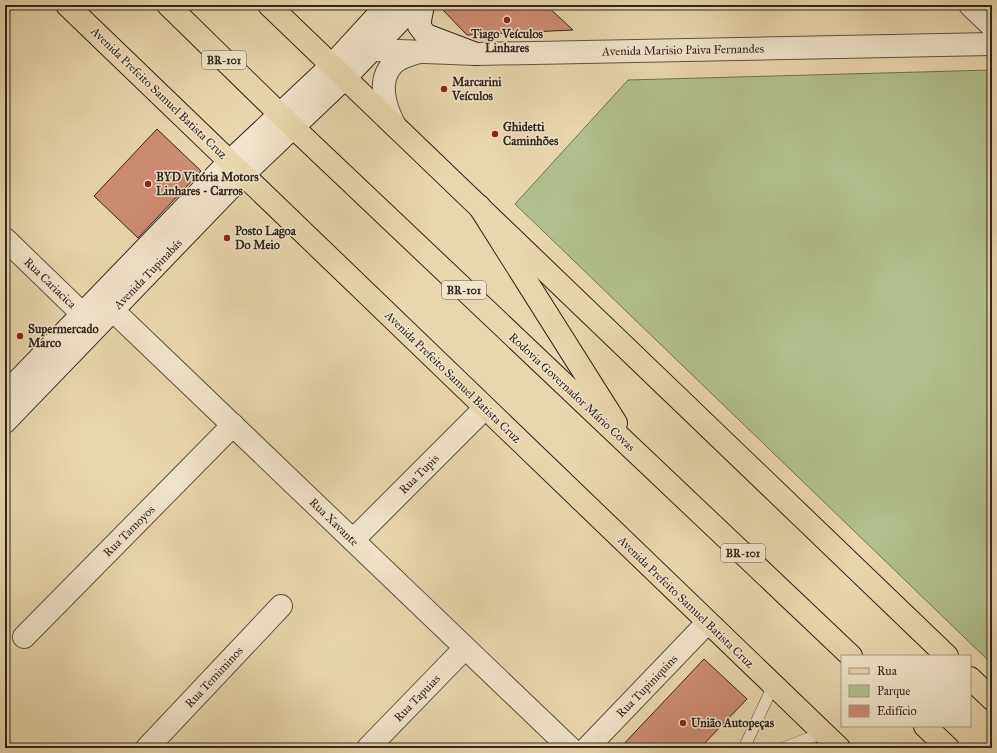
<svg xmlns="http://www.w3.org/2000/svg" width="997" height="753" viewBox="0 0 997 753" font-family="'IM FELL Great Primer',serif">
<rect width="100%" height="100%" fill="#ead6ae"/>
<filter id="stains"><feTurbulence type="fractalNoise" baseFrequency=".005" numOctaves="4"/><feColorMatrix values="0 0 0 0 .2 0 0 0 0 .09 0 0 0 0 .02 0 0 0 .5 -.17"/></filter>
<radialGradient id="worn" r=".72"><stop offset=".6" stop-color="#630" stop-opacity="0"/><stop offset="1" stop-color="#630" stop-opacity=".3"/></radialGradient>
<!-- green -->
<polygon fill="#b2bf8e" stroke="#707256" points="992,70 992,664 515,204 628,80"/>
<!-- building -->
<g fill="#ce8c74" stroke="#2e261d">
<polygon points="446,5 546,5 573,30 467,35 442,9"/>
<polygon points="157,129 201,171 138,238 94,196"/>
<polygon points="704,659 747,699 700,748 620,748"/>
</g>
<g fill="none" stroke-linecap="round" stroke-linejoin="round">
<defs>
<g id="service">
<polyline points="744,748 773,686"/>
<polyline points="783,748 823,733"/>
</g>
<g id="minor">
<polyline points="970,5 992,26"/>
<polyline points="374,50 476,54 992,44"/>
<path d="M395,126C386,109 376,81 393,64C400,57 410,55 419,52"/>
<polyline points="5,239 96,327"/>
<polyline points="100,298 570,748"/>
<polyline points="353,540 485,408"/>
<polyline points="24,637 233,425"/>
<polyline points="147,748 281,606"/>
<polyline points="368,748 465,648"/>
<polyline points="587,748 707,623"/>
</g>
<g id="secondary">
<polyline points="423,5 419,26 426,35 476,54"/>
<polyline points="5,394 230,161 332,65 387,5"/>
<polyline points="5,422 244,174 345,78 415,5"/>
</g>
<g id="primary">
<polyline points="67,5 839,748"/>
<polyline points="269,5 947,656"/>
<polyline points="970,678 992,699"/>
</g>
<g id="trunk">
<polyline points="168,5 294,128 851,656"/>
<polyline points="479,206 616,423"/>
<polyline points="925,726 948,748"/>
</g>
</defs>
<!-- service casing -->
<use href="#service" stroke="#5d5241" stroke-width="12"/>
<!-- minor casing -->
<use href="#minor" stroke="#5d5241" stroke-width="24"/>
<!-- secondary casing -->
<use href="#secondary" stroke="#2e261d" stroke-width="24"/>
<!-- primary casing -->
<use href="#primary" stroke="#2e261d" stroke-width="24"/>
<!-- trunk casing -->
<use href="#trunk" stroke="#2e261d" stroke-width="24"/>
<!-- service -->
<use href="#service" stroke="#f1e4ca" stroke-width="11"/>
<!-- minor -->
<use href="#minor" stroke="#f1e4ca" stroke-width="22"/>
<!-- secondary -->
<use href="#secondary" stroke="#f1e4ca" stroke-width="22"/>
<!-- primary -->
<use href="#primary" stroke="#ead6ae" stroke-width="22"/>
<!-- trunk -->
<use href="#trunk" stroke="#ead6ae" stroke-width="22"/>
</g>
<!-- markers -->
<g fill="#8f2418" stroke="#f1e4ca" stroke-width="1.5">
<circle cx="507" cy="20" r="4"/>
<circle cx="444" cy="89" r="4"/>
<circle cx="495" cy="134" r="4"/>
<circle cx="148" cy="184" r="4"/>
<circle cx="227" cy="238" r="4"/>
<circle cx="20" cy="336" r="4"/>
<circle cx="683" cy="723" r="4"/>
</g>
<g text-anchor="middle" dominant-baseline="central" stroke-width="3" stroke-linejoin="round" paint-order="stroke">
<!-- shield labels -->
<g fill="#f1e4ca" stroke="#685f51" stroke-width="1">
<rect x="202" y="51" width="44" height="18" rx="3"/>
<rect x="442" y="281" width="44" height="18" rx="3"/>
<rect x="721" y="544" width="44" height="18" rx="3"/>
</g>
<g font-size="11" font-weight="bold" fill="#2e261d">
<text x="224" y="60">BR-101</text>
<text x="464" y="290">BR-101</text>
<text x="743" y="553">BR-101</text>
</g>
<!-- poi labels -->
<g font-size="12" font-weight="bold" fill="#2e261d" stroke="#f1e4ca" text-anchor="start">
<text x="507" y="34" text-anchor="middle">Tiago Veículos<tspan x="507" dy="14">Linhares</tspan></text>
<text x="452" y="82">Marcarini<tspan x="452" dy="14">Veículos</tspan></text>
<text x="503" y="127">Ghidetti<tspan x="503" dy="14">Caminhões</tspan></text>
<text x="156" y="177">BYD Vitória Motors<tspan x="156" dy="14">Linhares - Carros</tspan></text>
<text x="235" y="231">Posto Lagoa<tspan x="235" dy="14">Do Meio</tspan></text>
<text x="28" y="329">Supermercado<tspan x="28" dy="14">Marco</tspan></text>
<text x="691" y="723">União Autopeças</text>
</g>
<!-- street labels -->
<g font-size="12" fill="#2e261d" stroke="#f1e4ca">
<text transform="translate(683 50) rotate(-1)">Avenida Marisio Paiva Fernandes</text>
<text transform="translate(159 93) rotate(44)">Avenida Prefeito Samuel Batista Cruz</text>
<text transform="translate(148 274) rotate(-46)">Avenida Tupinabás</text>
<text transform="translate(50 283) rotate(44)">Rua Cariacica</text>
<text transform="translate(453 377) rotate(44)">Avenida Prefeito Samuel Batista Cruz</text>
<text transform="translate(572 392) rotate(43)">Rodovia Governador Mário Covas</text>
<text transform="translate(419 474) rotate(-45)">Rua Tupis</text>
<text transform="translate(334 522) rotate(44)">Rua Xavante</text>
<text transform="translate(129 531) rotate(-45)">Rua Tamoyos</text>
<text transform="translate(686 602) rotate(44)">Avenida Prefeito Samuel Batista Cruz</text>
<text transform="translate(214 677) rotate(-47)">Rua Temiminos</text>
<text transform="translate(647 686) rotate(-46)">Rua Tupiniquins</text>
<text transform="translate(417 698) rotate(-46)">Rua Tapuias</text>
</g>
</g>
<!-- margin -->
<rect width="997" height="753" fill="none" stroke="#ead6ae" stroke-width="20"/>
<rect x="6" y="6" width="985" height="741" fill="none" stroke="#2e261d" stroke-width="2"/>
<rect x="10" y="10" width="977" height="733" fill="none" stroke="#2e261d"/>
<!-- legend -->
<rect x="841" y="655" width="130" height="72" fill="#f1e4ca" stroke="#a39885"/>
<rect x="849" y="668" width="20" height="6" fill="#ead6ae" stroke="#a39885"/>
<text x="877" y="675" font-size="12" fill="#2e261d">Rua</text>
<rect x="849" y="685" width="20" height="12" fill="#b2bf8e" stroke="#a39885"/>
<text x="877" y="695" font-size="12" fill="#2e261d">Parque</text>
<rect x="849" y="705" width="20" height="12" fill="#ce8c74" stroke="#a39885"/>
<text x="877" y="715" font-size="12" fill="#2e261d">Edifício</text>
<rect width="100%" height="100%" filter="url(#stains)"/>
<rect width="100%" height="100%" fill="url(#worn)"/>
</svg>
